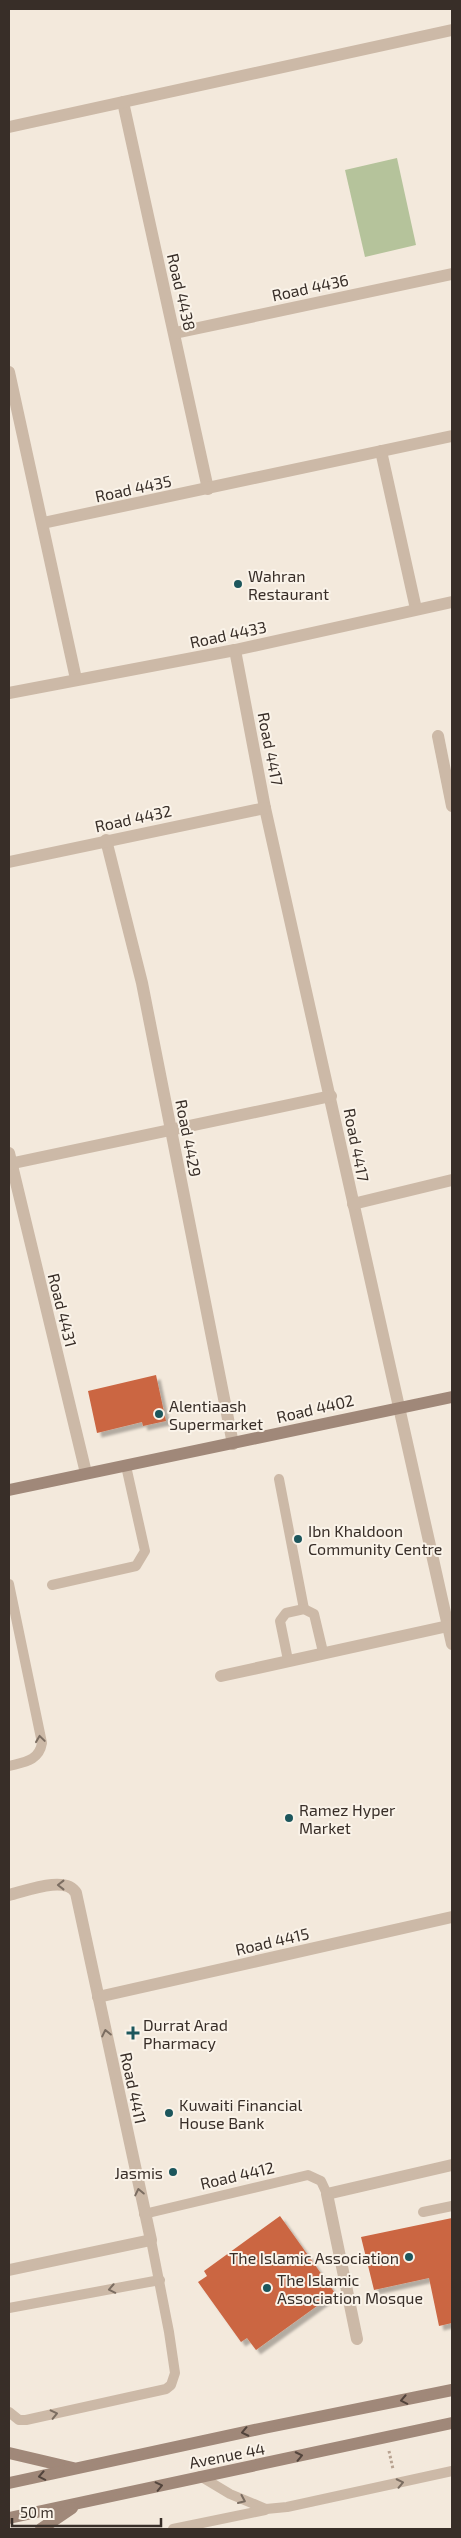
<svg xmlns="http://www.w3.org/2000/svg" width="461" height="2538" viewBox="0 0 461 2538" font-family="'Exo 2',sans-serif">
<defs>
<filter id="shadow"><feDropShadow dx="4.5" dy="4.5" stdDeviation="1" flood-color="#0004"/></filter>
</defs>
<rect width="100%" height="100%" fill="#f3e9dc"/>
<!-- green -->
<polygon fill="#b5c39b" points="397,158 416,245 365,257 345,170"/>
<!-- building -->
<g fill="#cb6643" filter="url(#shadow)">
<polygon points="156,1375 166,1421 143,1426 142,1422 97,1433 88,1391"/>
<polygon points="280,2216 335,2293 256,2350 247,2338 241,2342 198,2282 207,2276 204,2271"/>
<polygon points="452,2218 452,2323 439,2326 429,2278 374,2290 361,2237"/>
</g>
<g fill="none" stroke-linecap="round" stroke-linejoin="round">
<!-- path -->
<polyline stroke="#b8a392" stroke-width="3" stroke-dasharray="2.5 2.5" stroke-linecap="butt" points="389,2451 393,2469"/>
<!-- lane -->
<g stroke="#ccb9a7" stroke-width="10">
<polyline points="279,1479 304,1609"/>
<path d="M9,1584L42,1743C39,1761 24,1762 9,1766"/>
<polyline points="52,1585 136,1566 145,1551 126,1466"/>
<polyline points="288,1660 280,1621 286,1613 304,1609 314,1614 323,1652"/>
<polyline points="423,2212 452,2206"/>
<polyline points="144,2214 308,2175 321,2181 327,2194"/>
<polyline points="9,2308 160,2280"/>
<polyline points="9,2412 19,2420 26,2420 166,2389 171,2385 175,2373 169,2332 151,2240"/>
<polyline points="200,2476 230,2494 266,2509 287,2507 452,2471"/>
<polyline points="173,2529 265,2510"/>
</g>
<!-- street -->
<g stroke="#ccb9a7" stroke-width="12">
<polyline points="123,102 208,489"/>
<polyline points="9,127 452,30"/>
<polyline points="175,333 452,274"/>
<polyline points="9,372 76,679"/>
<polyline points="381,451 416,609"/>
<polyline points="43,523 452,436"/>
<polyline points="235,650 265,808 452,1644"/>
<polyline points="9,693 235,650 452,602"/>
<polyline points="438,736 452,806"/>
<polyline points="106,840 142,983 233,1444"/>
<polyline points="9,862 265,808"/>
<polyline points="9,1153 86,1473"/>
<polyline points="9,1164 331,1096"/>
<polyline points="353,1204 452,1180"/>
<polyline points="221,1676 448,1626"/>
<path d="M9,1895C26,1891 66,1875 76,1893L151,2240L9,2270"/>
<polyline points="98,1997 452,1917"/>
<polyline points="357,2339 327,2194 452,2165"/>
</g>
<!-- secondary -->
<g stroke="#a08879" stroke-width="12">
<polyline points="9,1490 452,1397"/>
<polyline points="9,2453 73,2468"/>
<polyline points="9,2483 264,2428 452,2390"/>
<polyline points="9,2518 452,2423"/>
<polyline points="41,2529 72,2508"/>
</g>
</g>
<!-- one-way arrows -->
<defs><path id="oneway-chevron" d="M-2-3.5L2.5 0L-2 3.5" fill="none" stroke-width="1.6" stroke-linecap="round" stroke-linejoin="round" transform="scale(1.25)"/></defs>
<g stroke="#7b6d61">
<use href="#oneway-chevron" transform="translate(40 1739) rotate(-98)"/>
<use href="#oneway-chevron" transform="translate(61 1885) rotate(-180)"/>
<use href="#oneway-chevron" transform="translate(106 2033) rotate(-102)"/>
<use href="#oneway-chevron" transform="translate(139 2192) rotate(-102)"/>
<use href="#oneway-chevron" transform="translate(112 2289) rotate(169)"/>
<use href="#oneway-chevron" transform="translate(54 2414) rotate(-13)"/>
<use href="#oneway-chevron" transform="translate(400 2483) rotate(-12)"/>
<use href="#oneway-chevron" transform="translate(242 2500) rotate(24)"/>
</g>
<g stroke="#52443c">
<use href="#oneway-chevron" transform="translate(404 2400) rotate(169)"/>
<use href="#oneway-chevron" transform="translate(245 2432) rotate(168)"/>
<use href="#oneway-chevron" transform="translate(299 2456) rotate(-12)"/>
<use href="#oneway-chevron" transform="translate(42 2476) rotate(169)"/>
<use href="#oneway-chevron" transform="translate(159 2486) rotate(-13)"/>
</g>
<!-- markers -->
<g fill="#1c565c" stroke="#faf3e9" stroke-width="2">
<circle cx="238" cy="584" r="5"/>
<circle cx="159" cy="1414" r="5"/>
<circle cx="298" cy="1539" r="5"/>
<circle cx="289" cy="1818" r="5"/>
<path d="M130.5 2025.5h5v5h5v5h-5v5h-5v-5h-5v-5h5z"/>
<circle cx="169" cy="2113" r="5"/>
<circle cx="173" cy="2172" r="5"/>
<circle cx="409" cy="2257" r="5"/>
<circle cx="267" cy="2288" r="5"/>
</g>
<g text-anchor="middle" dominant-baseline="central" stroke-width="4" stroke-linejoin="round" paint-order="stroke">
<!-- street labels -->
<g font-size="16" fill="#382e28" stroke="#faf3e9">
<text transform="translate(310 287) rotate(-12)">Road 4436</text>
<text transform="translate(182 292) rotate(77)">Road 4438</text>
<text transform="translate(133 488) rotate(-12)">Road 4435</text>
<text transform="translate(228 634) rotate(-12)">Road 4433</text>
<text transform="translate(271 749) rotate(79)">Road 4417</text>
<text transform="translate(133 818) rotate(-12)">Road 4432</text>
<text transform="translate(189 1138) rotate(79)">Road 4429</text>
<text transform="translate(357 1145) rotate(79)">Road 4417</text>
<text transform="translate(63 1310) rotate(76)">Road 4431</text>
<text transform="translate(315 1408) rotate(-13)">Road 4402</text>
<text transform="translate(272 1941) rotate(-13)">Road 4415</text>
<text transform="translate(134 2088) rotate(78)">Road 4411</text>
<text transform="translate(237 2175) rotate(-13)">Road 4412</text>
<text transform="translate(227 2455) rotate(-11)">Avenue 44</text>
</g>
<!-- poi labels -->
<g font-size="16" fill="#382e28" stroke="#faf3e9" text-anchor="start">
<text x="248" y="575">Wahran<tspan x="248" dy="18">Restaurant</tspan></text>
<text x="169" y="1405">Alentiaash<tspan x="169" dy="18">Supermarket</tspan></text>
<text x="308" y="1530">Ibn Khaldoon<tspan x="308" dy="18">Community Centre</tspan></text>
<text x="299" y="1809">Ramez Hyper<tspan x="299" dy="18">Market</tspan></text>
<text x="143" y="2024">Durrat Arad<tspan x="143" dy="18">Pharmacy</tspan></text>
<text x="179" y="2104">Kuwaiti Financial<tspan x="179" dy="18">House Bank</tspan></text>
<text x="163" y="2172" text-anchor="end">Jasmis</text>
<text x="399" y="2257" text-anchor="end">The Islamic Association</text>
<text x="277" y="2279">The Islamic<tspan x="277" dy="18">Association Mosque</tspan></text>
</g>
</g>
<!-- border -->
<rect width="461" height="2538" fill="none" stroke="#382e28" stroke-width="20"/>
<!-- scale -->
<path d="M12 2518v8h149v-8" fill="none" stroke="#382e28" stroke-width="2.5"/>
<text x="20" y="2518" font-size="15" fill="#382e28" stroke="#faf3e9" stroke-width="4" paint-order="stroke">50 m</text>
</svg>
